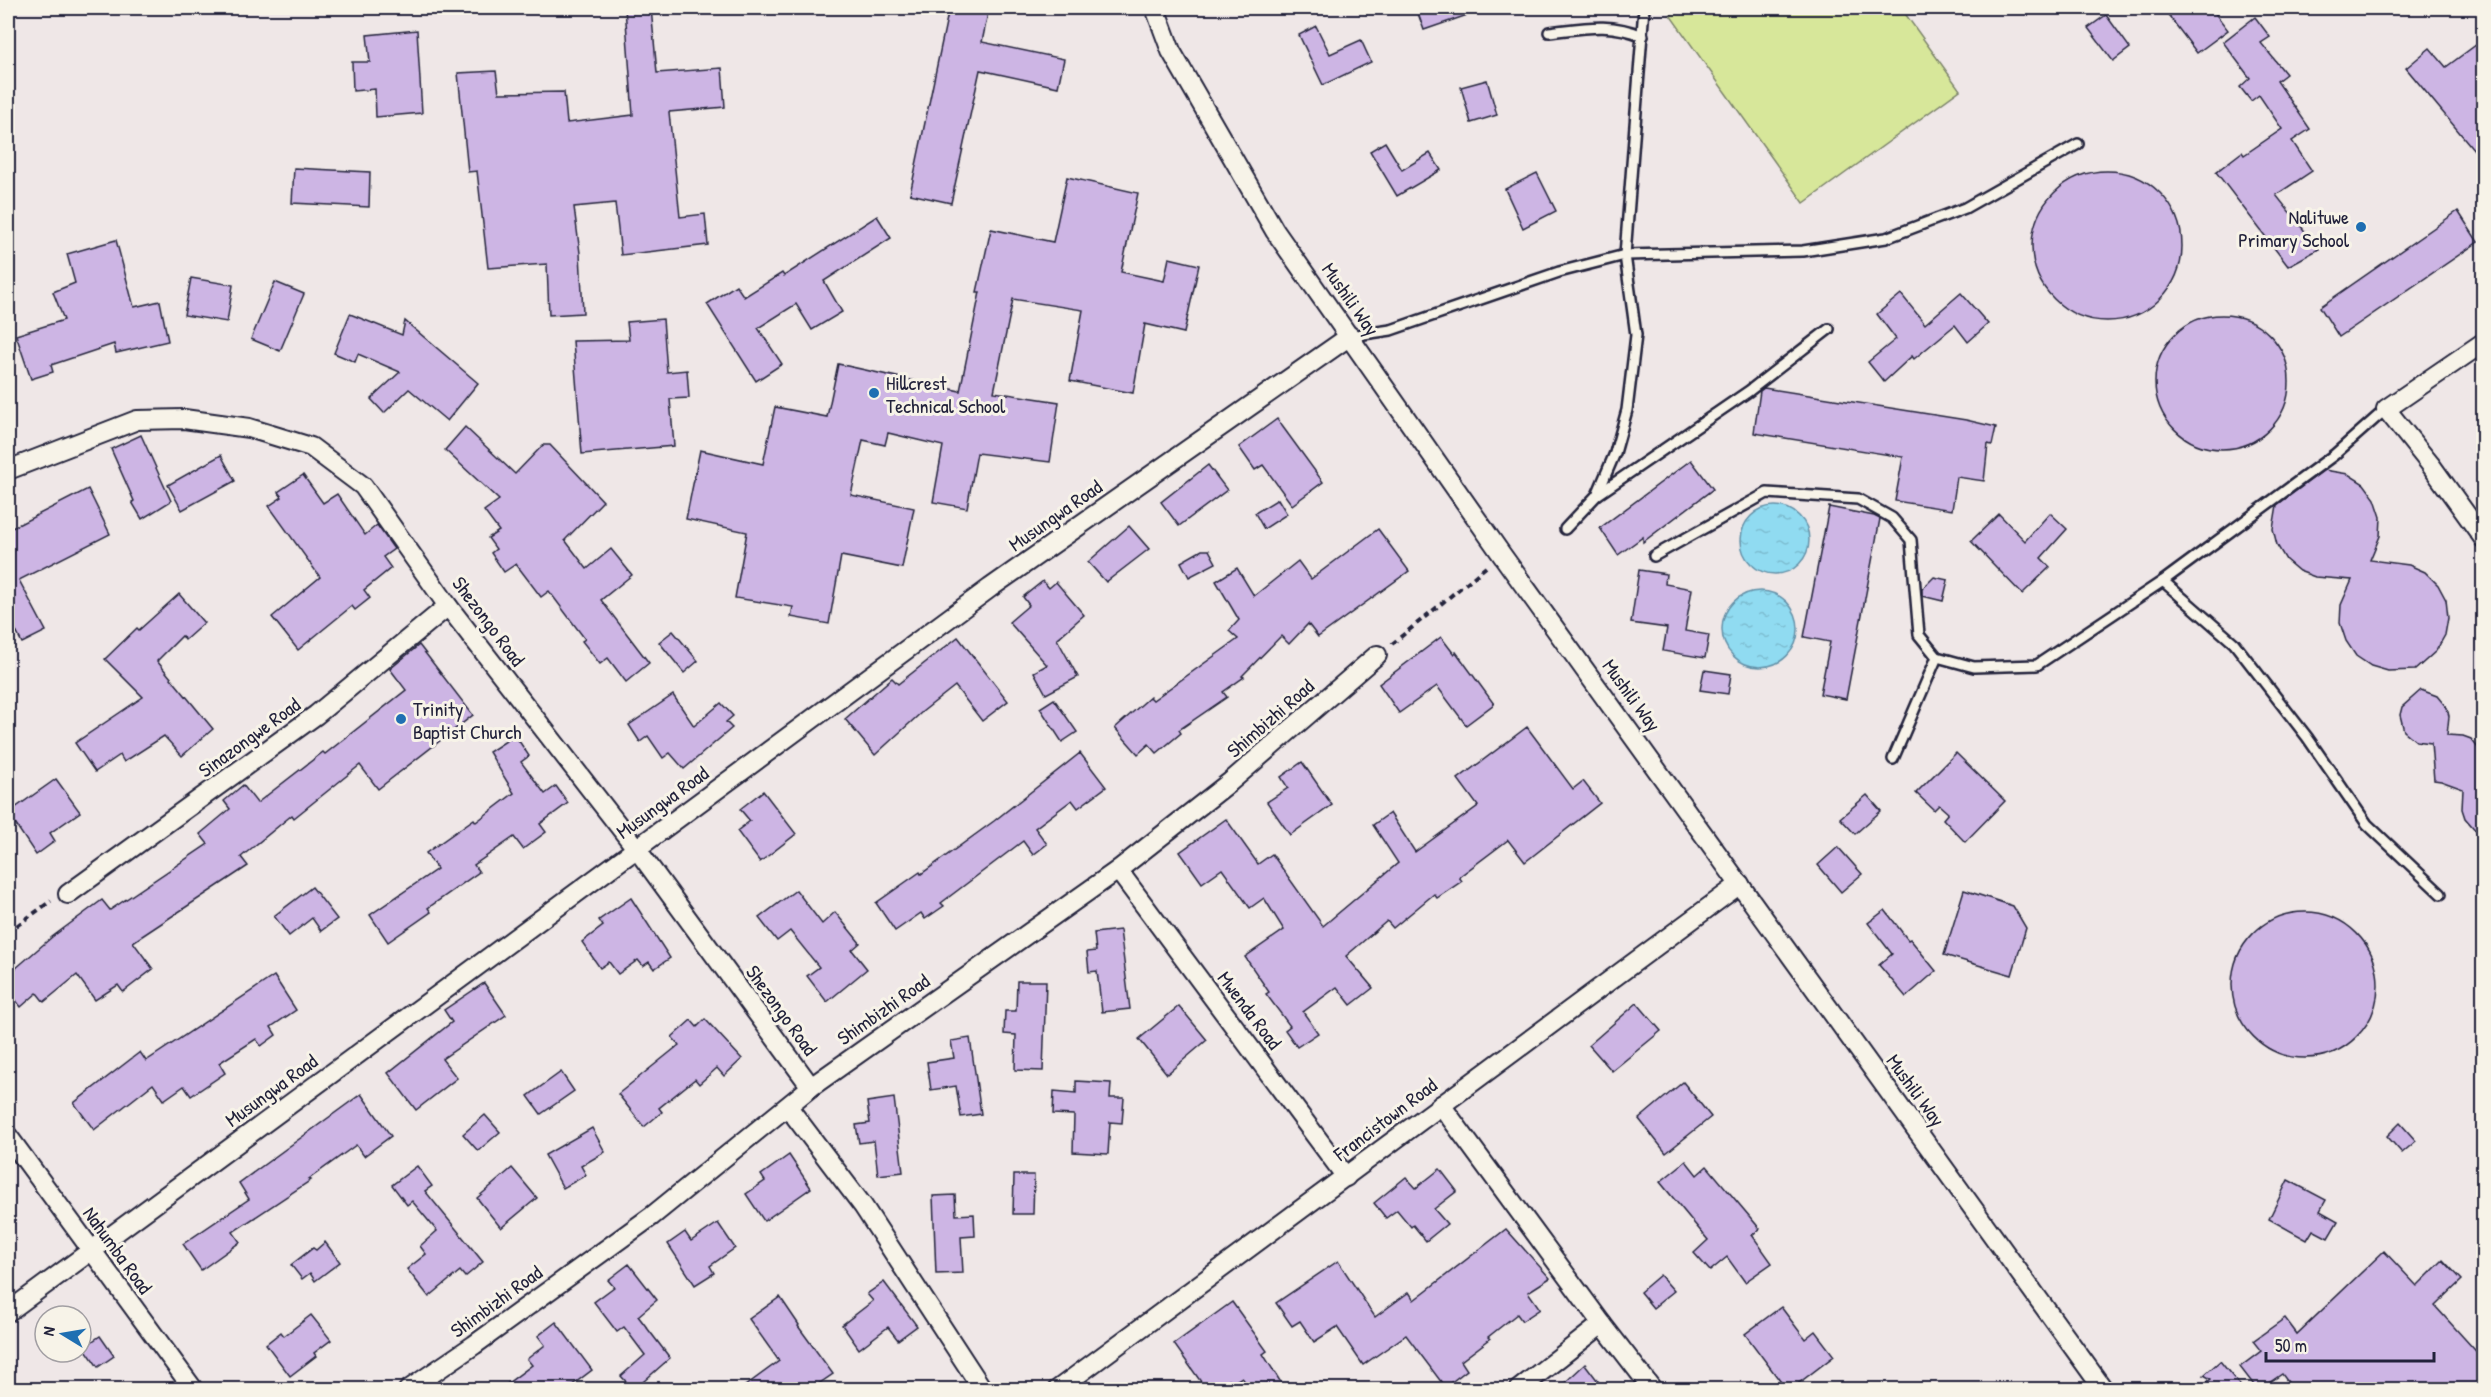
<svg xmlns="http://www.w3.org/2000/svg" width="2491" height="1397" viewBox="0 0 2491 1397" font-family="'Patrick Hand',sans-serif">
<defs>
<pattern id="water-ripples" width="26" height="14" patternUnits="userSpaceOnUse" patternTransform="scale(1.5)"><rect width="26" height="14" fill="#90dbf1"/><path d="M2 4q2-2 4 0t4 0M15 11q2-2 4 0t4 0" fill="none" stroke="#7cbcd0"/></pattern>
</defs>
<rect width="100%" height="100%" fill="#efe7e7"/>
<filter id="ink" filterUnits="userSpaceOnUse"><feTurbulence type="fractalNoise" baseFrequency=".0167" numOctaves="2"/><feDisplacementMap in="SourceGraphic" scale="12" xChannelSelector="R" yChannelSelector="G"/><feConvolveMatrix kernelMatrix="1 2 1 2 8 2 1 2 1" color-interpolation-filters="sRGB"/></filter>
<g filter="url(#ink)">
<!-- garden -->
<polygon fill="#d7e79a" stroke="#7c846a" stroke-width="1.5" points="1679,8 1901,8 1960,90 1804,203 1670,15"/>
<!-- water -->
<g fill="url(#water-ripples)" stroke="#6491a8" stroke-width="1.5">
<circle cx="1775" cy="540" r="34"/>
<circle cx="1760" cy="629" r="38"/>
</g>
<!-- building -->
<g fill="#cdb5e4" stroke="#22223b" stroke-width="1.5">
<polygon points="625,8 651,8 657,73 722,68 725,107 669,112 680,217 705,214 708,245 621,255 615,203 574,207 580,253 583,313 549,315 547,264 488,268 477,171 468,172 458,73 496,71 499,93 564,92 567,123 633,115"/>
<polygon points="949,8 989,8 982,42 1064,59 1058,87 980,70 951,203 910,194"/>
<polygon points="1416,8 1482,8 1482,10 1424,30"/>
<polygon points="2163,8 2211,8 2228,30 2197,53"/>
<polygon points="2106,15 2130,48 2113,61 2088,28"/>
<polygon points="2255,17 2270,37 2261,43 2286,74 2277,81 2310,129 2292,141 2312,171 2276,195 2319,249 2288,266 2216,172 2242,152 2244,155 2282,129 2259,95 2251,101 2240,87 2250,78 2223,42"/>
<polygon points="1316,26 1330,54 1361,40 1371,62 1323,85 1299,35"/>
<polygon points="417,30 422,113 376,117 375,89 353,91 352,62 370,62 367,35"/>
<polygon points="2484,39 2484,162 2406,68 2430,48 2446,67"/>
<polygon points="1487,80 1497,115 1471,123 1461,87"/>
<polygon points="1385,142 1402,170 1430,153 1441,170 1397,196 1370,151"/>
<polygon points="294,168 370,172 369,207 292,203"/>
<circle cx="2107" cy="246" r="75"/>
<polygon points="1537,173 1556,211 1523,228 1505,189"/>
<polygon points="1067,177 1138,193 1121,272 1164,281 1169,258 1199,265 1184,333 1145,324 1133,393 1070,381 1083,310 1013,299 994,392 1059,402 1050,462 977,453 967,508 933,502 943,446 888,433 885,445 863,440 851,495 914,508 902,568 841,556 829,624 791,617 793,607 735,598 747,532 686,519 700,450 763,464 775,407 827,417 838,364 960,391 980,292 977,292 991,229 1053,242"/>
<polygon points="2458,211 2478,242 2339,337 2320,307"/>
<polygon points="877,216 891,238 824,281 842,312 812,330 796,304 758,328 782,364 756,381 707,304 736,285 744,297 782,273 784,276"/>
<polygon points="116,240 134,307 160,301 168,341 116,353 114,344 51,365 53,372 31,379 16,335 64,320 53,292 75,283 67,254"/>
<polygon points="191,278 233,285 227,322 184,315"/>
<polygon points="275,282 304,294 280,351 251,339"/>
<polygon points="1961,293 1988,324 1968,342 1955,325 1914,359 1912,356 1884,382 1868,362 1896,339 1877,314 1901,294 1925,324"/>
<polygon points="350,314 402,335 405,321 478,383 447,421 409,389 384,413 371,399 400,372 358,354 355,362 334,353"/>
<circle cx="2222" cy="382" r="67"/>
<polygon points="663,319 667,372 687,370 689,398 670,399 674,446 582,454 573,341 629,340 627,322"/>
<polygon points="1764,388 1966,420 1996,427 1992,445 1988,444 1984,481 1957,477 1952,510 1895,501 1903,457 1754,433 1760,391"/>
<polygon points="1277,419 1323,482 1292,505 1263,465 1255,470 1239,447"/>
<polygon points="465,427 515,474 543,445 550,445 603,501 565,540 587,569 611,549 632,575 601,600 649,663 626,682 608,658 600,664 582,641 585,639 549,591 541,597 516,564 504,572 491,553 496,549 488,538 499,531 484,511 499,500 445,450"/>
<polygon points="141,435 171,501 142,519 132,502 134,501 111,449"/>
<polygon points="221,455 235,481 182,510 168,485"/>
<polygon points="1691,460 1713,489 1643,542 1643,537 1618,555 1600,528"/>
<polygon points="1208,465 1227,490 1179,526 1161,502"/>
<polygon points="2324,470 2348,474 2364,484 2375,499 2381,517 2380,536 2370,560 2409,565 2425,572 2438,585 2446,600 2448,618 2445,635 2436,651 2415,670 2388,671 2371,666 2356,656 2346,641 2340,623 2341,605 2352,580 2315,577 2299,571 2286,560 2277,545 2273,529 2277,505"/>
<polygon points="303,475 323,503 337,494 365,535 377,525 394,549 383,557 391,568 364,590 370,598 355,610 352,606 298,650 272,617 320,577 269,506 282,497 278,492"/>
<polygon points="88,489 110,534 19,580 46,631 22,643 8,615 8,530"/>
<polygon points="1278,499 1287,514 1264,529 1255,513"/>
<polygon points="1829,507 1874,516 1880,519 1846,699 1820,694 1830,642 1804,637"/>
<polygon points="2050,513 2067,529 2041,558 2050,567 2022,594 1971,541 1999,514 2025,541"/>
<polygon points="1129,526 1149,549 1106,582 1088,562"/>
<polygon points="1378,529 1409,571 1318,637 1308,624 1289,644 1281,636 1242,676 1244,677 1223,692 1227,697 1179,730 1181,733 1157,753 1149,744 1138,754 1115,728 1150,697 1153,700 1238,639 1229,631 1239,620 1216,581 1237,568 1254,596 1298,561 1311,579"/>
<polygon points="1202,550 1209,550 1216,563 1189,577 1181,562"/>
<polygon points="1639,570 1666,574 1665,584 1692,589 1685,631 1709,635 1705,658 1663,651 1667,628 1631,623"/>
<polygon points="1934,577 1948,580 1943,601 1922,596 1922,589"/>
<polygon points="1043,581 1049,588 1056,582 1084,615 1057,639 1078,677 1046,694 1034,672 1047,665 1009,622 1029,605 1023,597"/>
<polygon points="179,594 204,623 185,640 182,636 157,661 213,729 182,756 164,736 124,762 120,755 95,772 75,743 143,697 105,659 137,628 139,630"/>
<polygon points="673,631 698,661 684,673 659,642"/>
<polygon points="958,637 1008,701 982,721 955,686 922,712 875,755 845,719 892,678 898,684"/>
<polygon points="1441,637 1454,654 1456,652 1494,704 1466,725 1437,686 1399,713 1379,684"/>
<polygon points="419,645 473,715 378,789 360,765 294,818 292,815 241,857 248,866 133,942 153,969 123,992 118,985 95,1000 77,975 44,1002 37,993 21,1007 8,990 8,975 52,937 102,900 110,910 208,844 200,834 230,809 224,801 243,785 257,803 323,752 325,754 406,690 390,669"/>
<polygon points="1704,670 1731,674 1728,694 1700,690"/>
<polygon points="2421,690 2437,696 2447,708 2449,716 2447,735 2463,736 2471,739 2482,753 2484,840 2465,818 2462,809 2463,789 2441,781 2434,780 2431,743 2416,741 2404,731 2400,715 2402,707"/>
<polygon points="673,695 694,726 721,703 733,716 726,722 732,728 684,769 670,753 663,758 648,736 640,742 629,725"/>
<polygon points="1054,699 1077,732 1062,742 1040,708"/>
<polygon points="1527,727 1573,789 1583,781 1600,803 1525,862 1508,840 1459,877 1462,881 1437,898 1434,894 1393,928 1387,921 1346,956 1373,988 1351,1005 1337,987 1303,1012 1318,1033 1297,1047 1285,1030 1290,1026 1266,994 1269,992 1245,957 1284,930 1264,898 1250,908 1222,869 1202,883 1180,852 1226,819 1258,864 1272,854 1323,926 1398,863 1373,825 1390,813 1415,852 1478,806 1458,779"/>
<polygon points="515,735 529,756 521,762 545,794 556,786 568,803 540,824 546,832 523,849 514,837 474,865 479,872 428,908 431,912 388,942 370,915 437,869 426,853 474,819 476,822 514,793 489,752"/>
<polygon points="1080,753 1106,787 1078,808 1072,800 1035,828 1047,844 1033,855 1023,841 941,903 944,906 925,919 921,913 895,931 876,903 920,872 921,874 994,821"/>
<polygon points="1956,753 2005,801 1965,842 1943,819 1948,813 1939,805 1934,810 1916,793"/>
<polygon points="1302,762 1332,805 1290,835 1267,802 1288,788 1281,777"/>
<polygon points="56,779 80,812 50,833 55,841 36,855 8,813"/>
<polygon points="763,791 796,834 760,862 737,831 750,821 740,809"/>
<polygon points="1867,795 1881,811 1855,834 1840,818"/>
<polygon points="1838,847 1862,874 1841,892 1818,865"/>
<polygon points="312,887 337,919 321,931 312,918 289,936 274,916"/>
<polygon points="796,890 822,924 835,912 860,943 852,950 867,969 827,1002 807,976 819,967 790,931 777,941 759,918"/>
<polygon points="1964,890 2013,906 2026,928 2012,975 1944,955"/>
<polygon points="631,898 670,958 654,969 649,962 643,966 638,960 618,974 609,962 600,968 582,942 603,926 599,920"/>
<polygon points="1885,910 1908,940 1910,939 1936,971 1906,997 1879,965 1892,954 1868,923"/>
<circle cx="2305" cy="985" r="73"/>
<polygon points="1120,930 1130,1009 1102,1012 1097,971 1089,972 1087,952 1096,951 1094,933"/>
<polygon points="274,976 296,1010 271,1027 276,1035 261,1046 256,1039 219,1063 225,1073 191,1096 184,1086 164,1100 153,1084 94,1130 74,1103 140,1052 146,1061"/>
<polygon points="1017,981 1046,981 1043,1071 1015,1070 1016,1035 1004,1034 1005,1011 1016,1011"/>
<polygon points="484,983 506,1015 442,1059 457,1078 416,1110 388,1073 452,1022 444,1010"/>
<polygon points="1637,1003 1661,1031 1612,1071 1589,1045"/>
<polygon points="1179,1006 1207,1040 1167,1074 1139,1039"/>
<polygon points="705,1019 742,1059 724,1076 717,1068 699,1084 695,1079 659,1108 662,1112 644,1127 618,1094 679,1045 672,1037 691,1020 697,1027"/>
<polygon points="970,1038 981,1114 961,1117 956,1086 931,1090 927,1062 954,1058 951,1041"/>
<polygon points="561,1072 574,1091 541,1114 528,1096"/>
<polygon points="1076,1081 1111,1083 1110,1098 1124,1098 1122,1123 1110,1122 1108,1154 1073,1152 1074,1115 1053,1114 1054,1091 1076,1093"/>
<polygon points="1683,1082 1711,1117 1666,1153 1639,1119"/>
<polygon points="361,1094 391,1136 364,1156 356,1145 309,1179 311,1180 233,1232 240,1242 201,1270 183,1244 249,1199 239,1183"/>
<polygon points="894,1098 903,1172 878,1175 874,1141 859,1143 856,1125 870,1123 867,1102"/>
<polygon points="485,1115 500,1132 478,1151 463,1134"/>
<polygon points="2400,1123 2416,1141 2402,1153 2387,1136"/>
<polygon points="592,1128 605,1152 581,1166 586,1175 563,1188 545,1155"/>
<polygon points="789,1155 811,1188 764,1221 746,1194 765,1181 761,1175"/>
<polygon points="1686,1161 1697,1175 1707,1166 1760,1229 1752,1235 1772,1263 1745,1282 1727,1257 1710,1271 1694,1253 1708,1240 1660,1182"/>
<polygon points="417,1166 432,1186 425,1191 483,1262 465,1277 460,1271 429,1297 407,1269 426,1254 420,1246 437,1231 412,1201 407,1205 392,1185"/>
<polygon points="512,1168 537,1198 501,1228 477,1198"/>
<polygon points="1440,1169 1457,1191 1434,1209 1447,1224 1426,1241 1413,1225 1411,1227 1397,1210 1386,1218 1374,1203 1406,1177 1416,1188"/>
<polygon points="1014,1175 1034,1175 1033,1214 1013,1214"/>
<polygon points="2288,1180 2326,1200 2320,1211 2338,1221 2328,1238 2313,1230 2307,1240 2269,1219"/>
<polygon points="955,1195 956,1215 974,1214 975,1236 961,1237 963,1273 936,1274 933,1196"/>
<polygon points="718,1223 735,1248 710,1266 714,1273 695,1285 668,1244 685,1232 691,1241"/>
<polygon points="1506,1229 1550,1278 1528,1292 1540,1309 1522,1321 1517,1314 1488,1337 1490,1339 1461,1361 1467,1370 1445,1387 1406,1335 1363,1365 1337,1327 1314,1342 1300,1321 1292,1326 1276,1303 1338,1261 1375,1317 1409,1292 1414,1300"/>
<polygon points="325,1242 340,1262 315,1281 310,1273 302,1279 291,1265 313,1248 316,1250"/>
<polygon points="2384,1251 2417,1286 2443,1260 2462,1280 2435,1306 2484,1360 2484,1383 2477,1389 2293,1389 2282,1374 2260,1389 2257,1389 2240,1367 2261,1351 2253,1341 2285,1318 2297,1334"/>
<polygon points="629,1264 657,1300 638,1316 670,1358 635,1389 633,1389 621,1376 645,1355 624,1327 617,1332 594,1302 614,1287 608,1280"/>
<polygon points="1660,1275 1674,1291 1653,1308 1640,1292"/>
<polygon points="884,1282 917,1326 898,1340 888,1327 859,1349 842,1325 873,1301 867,1294"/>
<polygon points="780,1297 799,1325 798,1326 833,1374 811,1389 741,1389 779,1361 749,1319"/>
<polygon points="1232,1302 1267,1351 1263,1354 1285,1389 1249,1389 1242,1377 1231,1384 1229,1380 1216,1389 1206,1389 1174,1344"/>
<polygon points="1781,1307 1805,1339 1815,1331 1834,1356 1791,1389 1786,1389 1745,1334"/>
<polygon points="311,1315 331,1340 314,1353 316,1356 290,1376 266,1344 281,1332 284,1336"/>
<polygon points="556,1322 592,1370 567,1389 500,1389 532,1365 527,1359 545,1345 538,1336"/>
<polygon points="100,1336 114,1356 98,1367 84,1347"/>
<polygon points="2220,1361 2228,1371 2243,1389 2198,1389 2211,1379 2204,1375"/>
<polygon points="1585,1364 1604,1389 1558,1389"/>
</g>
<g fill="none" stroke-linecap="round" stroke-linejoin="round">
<defs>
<g id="lane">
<path d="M1549,32C1585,28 1609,22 1643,36"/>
<polyline points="1350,336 1391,330 1559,272 1625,255 1803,251 1886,238 1965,208 2078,144"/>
<polyline points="1597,495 1749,391 1829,329"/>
<polyline points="1565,529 1597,495 1615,453 1627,410 1636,335 1625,255 1644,8"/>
<polyline points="1654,556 1767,493 1858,499 1892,518 1911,540 1919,635 1937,657 1974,667 2037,665 2163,581 2334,455 2386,409"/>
<polyline points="2163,581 2234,643 2307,737 2367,824 2441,894"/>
<polyline points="1893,759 1937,657"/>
</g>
<g id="street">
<polyline points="1155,8 1171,51 1275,231 1502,555 2104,1390"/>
<polyline points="2484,342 2386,409 2430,464 2484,539"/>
<polyline points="8,470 137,420 184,419 249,428 311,447 363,486 448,606 636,848 811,1087"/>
<polyline points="1118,870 1346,1177"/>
<polyline points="68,894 316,715 448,606"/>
<polyline points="1441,1105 1602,1324 1653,1390"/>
<polyline points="788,1107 863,1206 983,1390"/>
<polyline points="8,1136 194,1390"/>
<polyline points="8,1312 990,588 1350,336"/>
<polyline points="408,1390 474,1345 652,1216 811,1087 1118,870 1230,782 1377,655"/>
<polyline points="1057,1390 1740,884"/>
<polyline points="1518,1390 1602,1324"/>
</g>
</defs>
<!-- lane casing -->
<use href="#lane" stroke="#22223b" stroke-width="14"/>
<!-- street casing -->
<use href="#street" stroke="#22223b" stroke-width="22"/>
<!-- path -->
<g stroke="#22223b" stroke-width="4" stroke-dasharray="6 4.5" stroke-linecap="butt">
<polyline points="1392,644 1486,567"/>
<polyline points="8,932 51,901"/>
</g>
<!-- lane -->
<use href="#lane" stroke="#f7f3e8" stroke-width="9"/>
<!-- street -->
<use href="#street" stroke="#f7f3e8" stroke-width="18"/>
</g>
</g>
<!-- markers -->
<g fill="#1f6fb2" stroke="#f7f3e8" stroke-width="2">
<circle cx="2361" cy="227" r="6"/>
<circle cx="874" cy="393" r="6"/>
<circle cx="401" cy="719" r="6"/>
</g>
<g text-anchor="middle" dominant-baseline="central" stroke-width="6" stroke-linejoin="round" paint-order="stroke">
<!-- poi labels -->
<g font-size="20" fill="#22223b" stroke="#f7f3e8" text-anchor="start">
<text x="2349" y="216" text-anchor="end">Nalituwe<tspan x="2349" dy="23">Primary School</tspan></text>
<text x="886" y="382">Hillcrest<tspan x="886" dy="23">Technical School</tspan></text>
<text x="413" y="708">Trinity<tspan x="413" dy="23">Baptist Church</tspan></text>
</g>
<!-- street labels -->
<g font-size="20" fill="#22223b" stroke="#f7f3e8">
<text transform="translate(1351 299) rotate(55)">Mushili Way</text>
<text transform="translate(1055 515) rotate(-35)">Musungwa Road</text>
<text transform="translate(489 621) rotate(53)">Shezongo Road</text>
<text transform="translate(1632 695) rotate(54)">Mushili Way</text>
<text transform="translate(1270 718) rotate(-41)">Shimbizhi Road</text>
<text transform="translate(249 737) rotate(-36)">Sinazongwe Road</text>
<text transform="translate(662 802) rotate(-36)">Musungwa Road</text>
<text transform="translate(883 1009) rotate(-35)">Shimbizhi Road</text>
<text transform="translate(782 1010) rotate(54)">Shezongo Road</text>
<text transform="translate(1250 1010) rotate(53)">Mwenda Road</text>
<text transform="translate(271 1090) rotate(-36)">Musungwa Road</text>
<text transform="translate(1916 1090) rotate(54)">Mushili Way</text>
<text transform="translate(1385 1119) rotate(-37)">Francistown Road</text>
<text transform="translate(118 1250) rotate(54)">Nahumba Road</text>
<text transform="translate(496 1301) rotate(-36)">Shimbizhi Road</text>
</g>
</g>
<!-- margin -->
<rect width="2491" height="1397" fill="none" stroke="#f7f3e8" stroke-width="30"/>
<rect x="15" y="15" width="2461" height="1367" fill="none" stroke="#22223b" stroke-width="2" filter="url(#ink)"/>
<!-- north arrow -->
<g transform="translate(63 1334) rotate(281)"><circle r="28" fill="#f7f3e8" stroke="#a29fa3" stroke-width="1.5"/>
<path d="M0-4.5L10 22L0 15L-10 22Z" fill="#1f6fb2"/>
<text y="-9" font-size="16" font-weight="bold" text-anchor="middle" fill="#22223b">N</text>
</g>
<!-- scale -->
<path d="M2266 1352v9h168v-9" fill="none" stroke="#22223b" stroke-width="3"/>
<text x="2275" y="1352" font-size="18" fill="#22223b" stroke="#f7f3e8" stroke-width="4.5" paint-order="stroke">50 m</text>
</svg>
